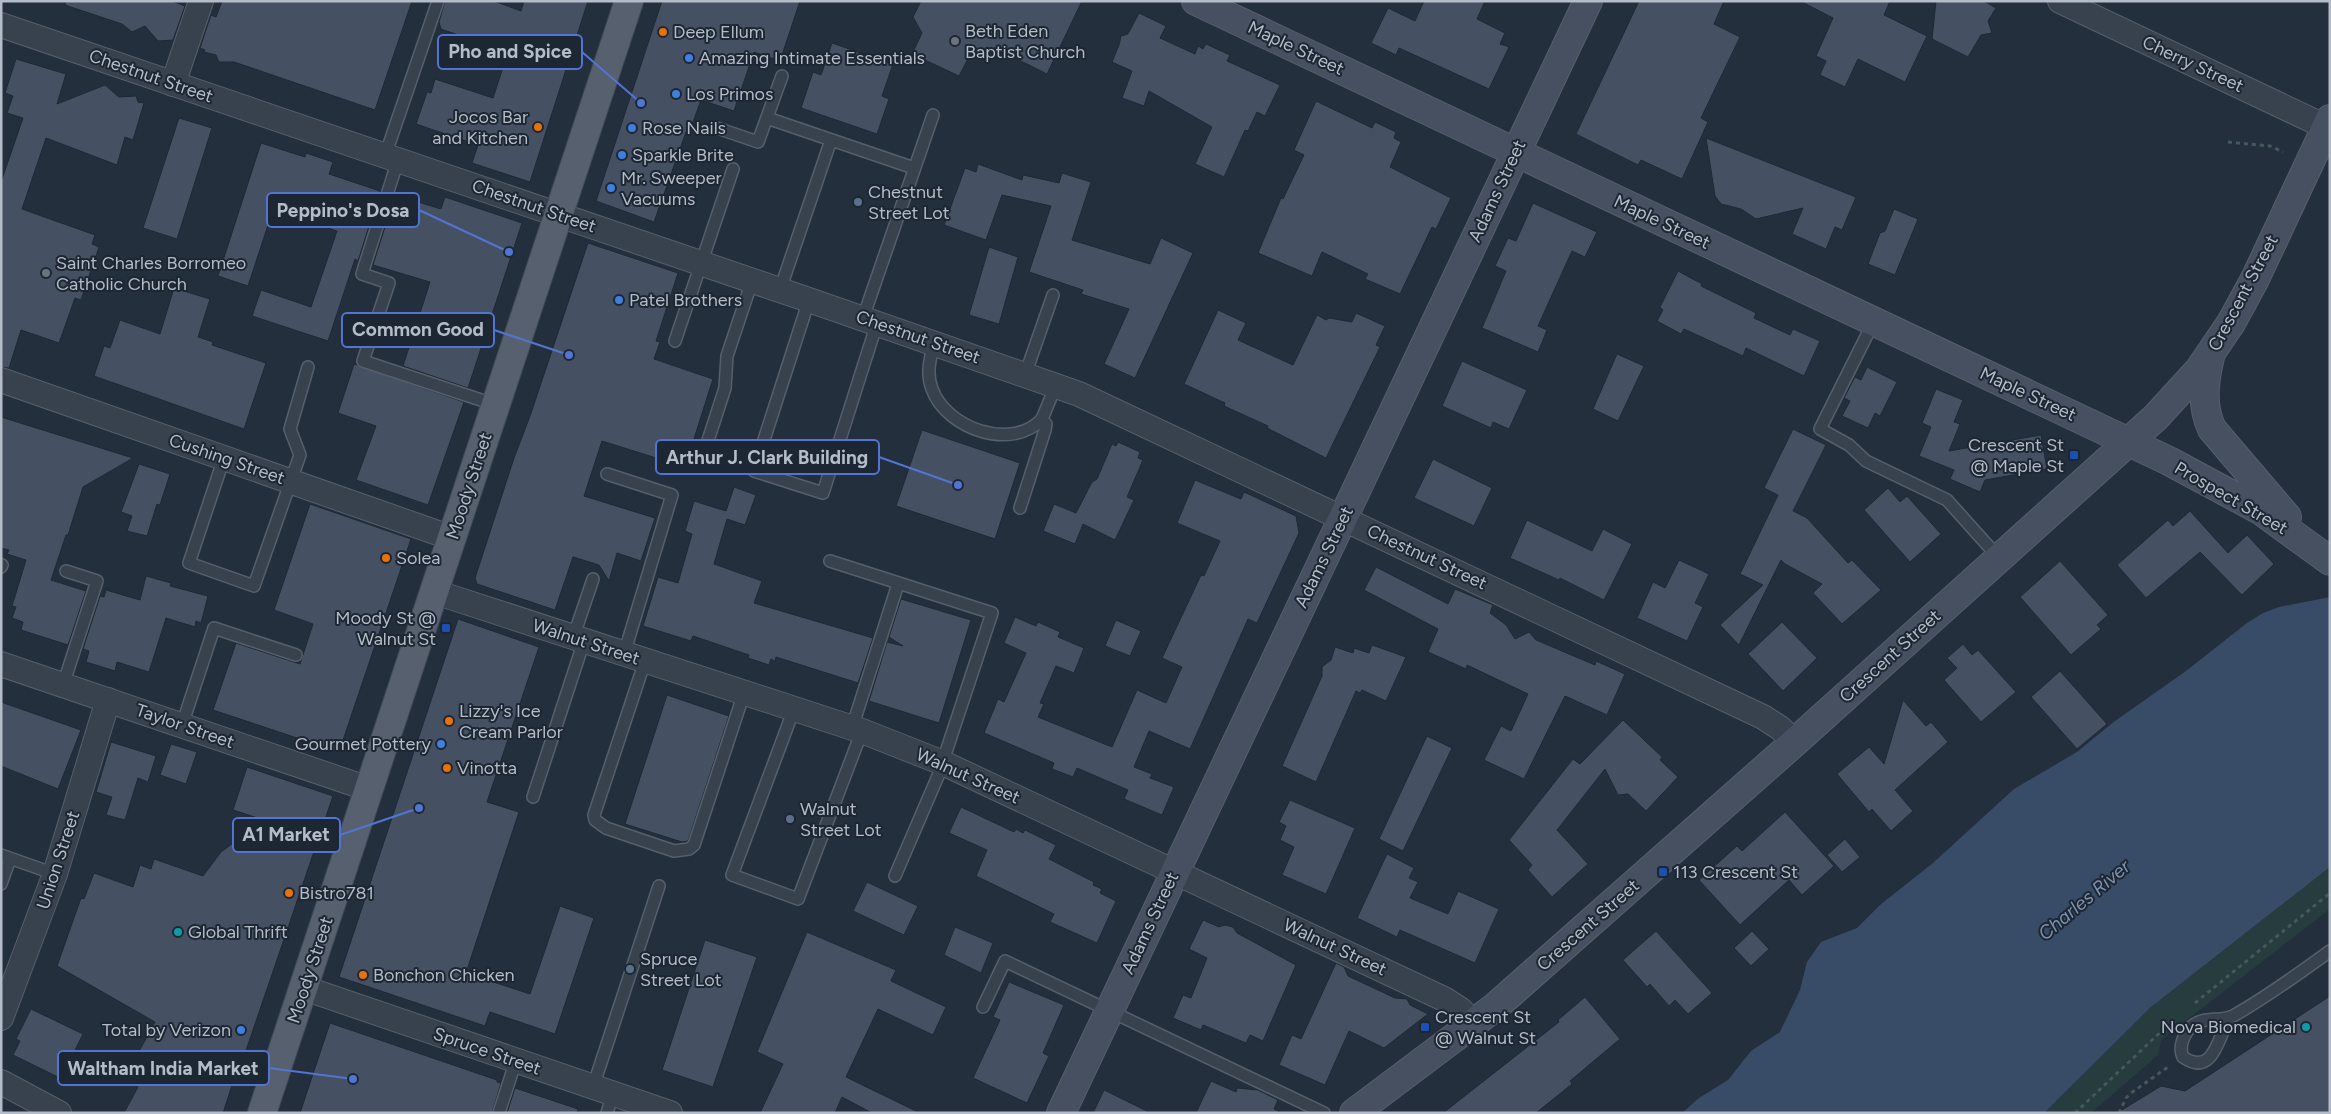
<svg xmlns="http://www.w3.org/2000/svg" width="2331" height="1114" viewBox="0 0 2331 1114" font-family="Figtree,sans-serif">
<rect width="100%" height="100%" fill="#242f3e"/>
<!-- green -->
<polygon fill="#263c3f" points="2330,867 2330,909 2161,1040 2158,1055 2091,1113 2044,1113 2151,1007"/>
<!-- water -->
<polygon fill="#394c67" points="2330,597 2330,867 2151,1007 2044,1113 1682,1113 1699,1098 1728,1080 1751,1051 1780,1032 1800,990 1807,962 1821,942 1857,928 1880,905 1933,863 2014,789 2077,752 2115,721 2186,671 2247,623 2263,613 2279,607"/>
<!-- building -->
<g fill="#455162" stroke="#1f2835">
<polygon points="66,1 172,1 185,6 173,40 158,41 145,26 132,32 122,24 65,5"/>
<polygon points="222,1 412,1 375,110 234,62 219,62 216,55 204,52 205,50 200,48 211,15 216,17"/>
<polygon points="445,1 494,1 521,11 524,1 588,1 530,182 472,163 478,145 416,124 427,92 431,93 435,79 493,98 508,52 441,29 439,22"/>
<polygon points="662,1 800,1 780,61 754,52 734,111 701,100 689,133 686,132 654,222 596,201"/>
<polygon points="921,1 1082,1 1047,74 995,48 970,55 959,76 912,54 922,33 913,17"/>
<polygon points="1424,1 1485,1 1477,19 1505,33 1500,44 1509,47 1489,89 1399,48 1396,55 1371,43 1388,8 1415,21"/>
<polygon points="1639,1 1724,1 1714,24 1740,37 1701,118 1708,122 1682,179 1641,160 1638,165 1576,134"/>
<polygon points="1800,1 1890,1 1884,15 1927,36 1905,82 1858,59 1845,87 1820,75 1826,61 1816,56 1833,18"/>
<polygon points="1936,1 1984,1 1996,8 1988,21 1992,33 1981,35 1968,57 1932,39"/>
<polygon points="1139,13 1166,26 1160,38 1195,54 1198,46 1203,49 1206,44 1230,55 1227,61 1280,85 1265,116 1257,112 1248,131 1245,130 1224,177 1195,164 1212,127 1149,91 1144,106 1122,98 1132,71 1112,62 1119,45 1121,36 1128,34"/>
<polygon points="832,43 893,64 882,96 889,99 877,134 801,108 813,72 821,75"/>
<polygon points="16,59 66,74 57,104 105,85 119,97 136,96 138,102 144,103 133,140 125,137 117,165 46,138 22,209 95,235 92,244 99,247 81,300 75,298 59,343 21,330 9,368 1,367 1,182 23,118 7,113 13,96 5,93"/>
<polygon points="1316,101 1372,128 1375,122 1396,132 1394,138 1401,142 1390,167 1451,198 1436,229 1432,227 1400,294 1365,279 1368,274 1322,252 1312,276 1258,253 1281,198 1283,199 1304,155 1294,150"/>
<polygon points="179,118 212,128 177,239 143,228"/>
<polygon points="1706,138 1856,197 1842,230 1835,227 1826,249 1792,234 1803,208 1756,219 1741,209 1721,204 1715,196"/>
<polygon points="261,143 305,157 306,153 333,162 329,174 380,191 358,261 355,259 328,341 252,316 261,290 311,307 337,231 322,226 325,217 276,201 248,286 218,276"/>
<polygon points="978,164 1022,180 1023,175 1059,183 1062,173 1091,182 1072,240 1150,264 1161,238 1193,253 1135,378 1104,364 1129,309 1081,294 1083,290 1029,272 1051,206 1002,195 986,240 944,225 965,168 976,172"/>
<polygon points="395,195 441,209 445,197 522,223 468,388 403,366 430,282 373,265"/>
<polygon points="1533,203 1597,232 1585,257 1572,251 1538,326 1547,330 1538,352 1482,328 1506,271 1495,266 1508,238 1516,241"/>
<polygon points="1894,209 1918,219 1895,275 1868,264 1880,233 1885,231"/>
<polygon points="588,243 678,273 656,341 660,342 654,359 713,379 685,467 602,441 584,496 655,518 641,561 617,553 609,581 599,565 573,557 555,610 477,584 475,578 514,458 530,416"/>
<polygon points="989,247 1018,257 999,324 969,315"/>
<polygon points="1678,271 1702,284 1701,286 1756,313 1754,318 1790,335 1793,329 1820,341 1804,376 1746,348 1743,356 1684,329 1681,334 1657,321 1663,310 1660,307"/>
<polygon points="174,288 210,299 198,337 213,342 212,345 266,363 244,429 94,376 104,346 110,348 120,320 160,334"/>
<polygon points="1218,310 1246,323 1238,340 1293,365 1317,315 1326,320 1329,318 1352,322 1356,313 1385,326 1376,345 1380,347 1326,458 1267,428 1268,426 1224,406 1225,403 1184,384"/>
<polygon points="1617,354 1644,366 1618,421 1593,409"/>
<polygon points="1462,361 1527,390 1509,429 1493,422 1491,428 1442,406"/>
<polygon points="354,364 464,402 428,505 356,480 376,426 338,413"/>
<polygon points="1867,367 1897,382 1880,416 1875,413 1868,428 1842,416 1850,401 1844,398 1855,377 1861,380"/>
<polygon points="1936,389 1963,400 1954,422 1960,424 1949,451 2041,435 2047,469 1985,480 1980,492 1950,479 1954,470 1919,456 1931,427 1922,423"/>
<polygon points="1,417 133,458 83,487 68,535 66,535 51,580 86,591 68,645 21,630 23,622 12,618 16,607 12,606 26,560 7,554 9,550 1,548"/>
<polygon points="1793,429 1826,445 1793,511 1807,518 1848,563 1852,560 1881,590 1842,624 1813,593 1822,584 1785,564 1781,560 1739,645 1720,625 1763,585 1740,574 1778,495 1764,488"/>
<polygon points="922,430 1020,463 995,539 896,506"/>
<polygon points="1118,442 1140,452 1138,458 1143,460 1127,497 1134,500 1115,540 1083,524 1075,544 1043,531 1054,504 1076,513 1092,482 1097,479 1112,444 1116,446"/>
<polygon points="1433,459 1492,488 1474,526 1414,498"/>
<polygon points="139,464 170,474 160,505 157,504 147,536 127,531 132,516 121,512"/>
<polygon points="1195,480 1241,499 1244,492 1296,516 1299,533 1257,623 1248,619 1190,749 1149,731 1134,767 1152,774 1150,778 1174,787 1162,815 1124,799 1128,790 1077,768 1073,777 1052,769 1054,763 984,733 998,699 1004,702 1026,653 1004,643 1015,617 1036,626 1038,622 1060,632 1058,637 1084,648 1074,673 1056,666 1040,703 1044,704 1038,717 1112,747 1137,690 1166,703 1182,667 1162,658 1201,575 1204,576 1220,541 1177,523"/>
<polygon points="734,487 756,495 745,525 727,519 714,564 762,581 754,603 873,638 858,683 776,657 775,661 771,659 769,665 748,658 749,655 693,636 691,641 643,626 658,577 678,583 692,534 685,531 694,501 726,511"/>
<polygon points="1888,488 1900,502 1907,496 1941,534 1910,562 1864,510"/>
<polygon points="310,504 411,539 339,752 213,710 236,643 300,664 313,624 274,610"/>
<polygon points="2190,511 2228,553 2247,535 2274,564 2242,595 2200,552 2146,598 2117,565 2168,520 2173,526"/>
<polygon points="1527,520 1592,551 1603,529 1632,544 1604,600 1560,578 1559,580 1510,558"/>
<polygon points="1679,560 1709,574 1695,603 1703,607 1687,641 1637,618 1653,582 1665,588"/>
<polygon points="2060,561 2108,615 2097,625 2101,629 2071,655 2020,597"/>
<polygon points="1376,567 1448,604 1455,589 1493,605 1490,613 1506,625 1515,639 1529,632 1536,640 1595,665 1596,661 1625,674 1607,715 1565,696 1524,779 1484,760 1501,726 1511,731 1528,694 1467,665 1466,669 1428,652 1438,629 1364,590"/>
<polygon points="146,576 171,583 170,586 208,596 201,623 196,621 195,627 166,618 149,672 117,662 115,671 86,662 89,651 83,649 100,596 104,597 106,590 140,600"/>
<polygon points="901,599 971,620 939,723 869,701 887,642 903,646 889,637"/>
<polygon points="458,619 539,647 487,802 519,812 466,973 530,994 560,906 594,918 555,1034 490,1012 485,1026 339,977"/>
<polygon points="1116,620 1141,631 1130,656 1105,646"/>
<polygon points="1782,622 1817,658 1783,691 1748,654"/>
<polygon points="1963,644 1972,655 1978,650 2016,692 1981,722 1944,680 1957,668 1947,658"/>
<polygon points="1372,645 1406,657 1386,701 1362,690 1360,693 1356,691 1316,782 1282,766 1322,676 1322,667 1331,660 1335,647 1353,653 1354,648 1369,653"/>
<polygon points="2060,671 2107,724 2077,749 2031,697"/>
<polygon points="667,695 729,716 688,841 682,842 625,824"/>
<polygon points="1903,700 1926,726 1931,722 1948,742 1895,790 1913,811 1891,831 1872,809 1869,812 1837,774 1869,747 1884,764"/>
<polygon points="1,702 81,730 58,789 1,766"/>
<polygon points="1623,720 1662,757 1660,760 1678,777 1646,811 1628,794 1618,795 1605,769 1557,830 1588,864 1552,897 1528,870 1532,865 1509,840 1573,759 1580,764"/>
<polygon points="1427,736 1452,748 1403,851 1379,839"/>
<polygon points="111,742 156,756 148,782 138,778 125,820 106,815 112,797 96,792"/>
<polygon points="171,744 197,752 186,784 160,775"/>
<polygon points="247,767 333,796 240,1068 238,1067 223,1113 124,1113 138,1087 124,1079 155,1022 57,966 81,898 84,899 94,873 133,887 140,865 151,869 154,859 203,876 221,852 264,820 233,810"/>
<polygon points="1290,800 1355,828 1326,894 1282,875 1294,847 1280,840 1286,826 1279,822"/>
<polygon points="961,807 1014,832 1016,829 1023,833 1025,830 1056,845 1049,859 1094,882 1093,885 1102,889 1100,893 1116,901 1097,943 1050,922 1054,914 976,876 987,850 949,833"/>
<polygon points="1785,812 1834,866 1802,895 1789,880 1740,925 1699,880 1737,846 1742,851"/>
<polygon points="1845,839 1860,857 1842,872 1827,855"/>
<polygon points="1387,854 1414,868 1409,878 1418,882 1410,898 1448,914 1458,891 1499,909 1475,963 1400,930 1397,937 1357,918"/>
<polygon points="867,882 918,906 904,935 853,911"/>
<polygon points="1203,920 1219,927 1225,925 1233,927 1237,933 1296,965 1263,1041 1250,1035 1246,1043 1203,1025 1201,1030 1173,1018 1183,995 1191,998 1207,958 1189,949"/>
<polygon points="955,927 993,943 981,973 944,955"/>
<polygon points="1656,931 1712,993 1688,1014 1675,1000 1669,1006 1650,984 1647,987 1623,960"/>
<polygon points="1752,931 1769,949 1751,966 1734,948"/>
<polygon points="807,932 896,970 891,981 946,1007 933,1035 878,1009 846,1077 920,1113 872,1113 842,1097 835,1113 760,1113 783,1064 757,1052"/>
<polygon points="705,940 757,957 713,1087 662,1070"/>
<polygon points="1336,963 1344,967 1348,976 1395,998 1407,999 1410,1005 1428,1014 1384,1048 1349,1031 1325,1085 1279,1065 1292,1035 1301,1039"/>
<polygon points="1009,982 1064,1005 1043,1053 1049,1056 1027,1103 973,1078 1000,1020 993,1017"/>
<polygon points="2330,996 2330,1113 2117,1113 2161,1086 2185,1091"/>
<polygon points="1585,997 1620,1039 1570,1081 1572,1084 1536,1113 1443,1113 1559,1022 1558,1020"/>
<polygon points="31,1009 83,1034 67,1066 64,1064 58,1077 13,1055 20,1041 16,1039"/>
<polygon points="330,1023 497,1080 497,1082 501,1083 492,1113 300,1113"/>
<polygon points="1211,1081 1236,1092 1237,1088 1258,1090 1278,1100 1274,1109 1281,1113 1196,1113"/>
<polygon points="515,1088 578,1109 577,1113 507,1113"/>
<polygon points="1104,1090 1151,1113 1093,1113"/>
</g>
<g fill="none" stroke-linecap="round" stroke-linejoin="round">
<defs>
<g id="lane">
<polyline points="767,118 914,168"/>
<polyline points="717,128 758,142 782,76"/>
<polyline points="385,156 438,1"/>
<polyline points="398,160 362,274 389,283 363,361 496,405"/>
<polyline points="780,290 831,140"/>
<polyline points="809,300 754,471 823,493 877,323"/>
<polyline points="863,318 933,115"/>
<polyline points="1874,321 1820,429 1849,445 1866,461 1947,500 1999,558"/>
<polyline points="675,341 733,169"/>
<path d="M934,343C930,359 926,373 932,389C946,428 1011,452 1042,419"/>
<polyline points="1025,375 1053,295"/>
<polyline points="224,458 189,563 254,586 300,455 290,429 308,367"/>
<polyline points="702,459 725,388 727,356 752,281"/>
<polyline points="607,474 672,495 624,654"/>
<polyline points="1020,508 1045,430 1046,424 1042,419 1056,385"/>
<polyline points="830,561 992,613 938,776 895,876"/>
<polyline points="1,567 2,565"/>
<polyline points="573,638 593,579"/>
<polyline points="645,661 594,815 595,820 606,828 674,851 689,849 694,845 744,693"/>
<polyline points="63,685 97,581 66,571"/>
<polyline points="794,709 732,875 798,899 862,731"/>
<polyline points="182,725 214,628 296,655"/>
<polyline points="852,728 898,584"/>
<polyline points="533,797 584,641"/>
<polyline points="1,855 55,874"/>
<polyline points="1,884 10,859"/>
<polyline points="983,1007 1005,961 1324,1113"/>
<path d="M2230,1017C2219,1032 2215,1079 2183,1057C2178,1047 2184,1033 2192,1026C2204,1016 2220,1022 2233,1016C2267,997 2298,974 2330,951"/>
<polyline points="593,1087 659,886"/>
<polyline points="499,1113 516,1060"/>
<polyline points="607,1113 613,1093"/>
</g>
<g id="street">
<polyline points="2060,1 2326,127"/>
<polyline points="1,25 809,300 1079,394 1763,717 1780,728 1795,742"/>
<polyline points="173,84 201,1"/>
<polyline points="1,380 452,538"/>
<polyline points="435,592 862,731 943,763 1444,999 1461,1010 1474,1024"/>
<polyline points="1,664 369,789"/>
<polyline points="304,988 670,1113"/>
<polyline points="1,1018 55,874 108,700"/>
<polyline points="1,1082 59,1113"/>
</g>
<g id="secondary">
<polyline points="1196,1 2169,461 2260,510 2330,561"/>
<path d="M2210,357C2204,382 2201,406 2212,429L2287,517"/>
<polyline points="1061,1113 1588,1"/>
<polyline points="1354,1113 1495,1007 1795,742 2156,417 2199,370 2231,323 2255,279 2330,119"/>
</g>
<polyline id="primary" points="262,1113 629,1"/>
</defs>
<!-- lane casing -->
<use href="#lane" stroke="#565f6c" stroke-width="14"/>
<!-- street casing -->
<use href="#street" stroke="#565f6c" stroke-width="26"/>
<!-- secondary casing -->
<use href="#secondary" stroke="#565f6c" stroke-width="30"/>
<!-- primary casing -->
<use href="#primary" stroke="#414a57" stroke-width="30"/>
<!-- path -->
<g stroke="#44595c" stroke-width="3" stroke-dasharray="4 4" stroke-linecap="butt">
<polyline points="2228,142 2270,146 2283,152"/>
<polyline points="2195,1003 2330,893"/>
<polyline points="2075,1113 2168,1025"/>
<polyline points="2119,1113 2126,1098 2131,1093 2168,1067"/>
</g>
<!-- lane -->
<use href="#lane" stroke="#38414e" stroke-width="11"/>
<!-- street -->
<use href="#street" stroke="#38414e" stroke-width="24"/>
<!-- secondary -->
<use href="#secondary" stroke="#465061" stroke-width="28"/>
<!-- primary -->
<use href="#primary" stroke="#56606e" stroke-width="28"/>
</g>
<!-- markers -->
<g fill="#e8710a" stroke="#1d2633" stroke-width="2">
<circle cx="663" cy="32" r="5"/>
<circle cx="538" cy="127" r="5"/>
<circle cx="386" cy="558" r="5"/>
<circle cx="449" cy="721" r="5"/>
<circle cx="447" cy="768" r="5"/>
<circle cx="289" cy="893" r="5"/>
<circle cx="363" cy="975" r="5"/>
</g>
<g fill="#6b7280" stroke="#1d2633" stroke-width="2">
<circle cx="955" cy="41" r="5"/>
<circle cx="46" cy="273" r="5"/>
</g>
<g fill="#3f7fe0" stroke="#1d2633" stroke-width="2">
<circle cx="689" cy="58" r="5"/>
<circle cx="676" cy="94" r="5"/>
<circle cx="632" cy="128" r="5"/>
<circle cx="622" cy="155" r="5"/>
<circle cx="611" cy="188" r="5"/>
<circle cx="619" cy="300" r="5"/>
<circle cx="441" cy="744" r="5"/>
<circle cx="241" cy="1030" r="5"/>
</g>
<g fill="#5c6f8a" stroke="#1d2633" stroke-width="2">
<circle cx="858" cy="202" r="5"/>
<circle cx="790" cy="819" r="5"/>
<circle cx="630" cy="969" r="5"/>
</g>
<g fill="#1a4fb4" stroke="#1d2633" stroke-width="2">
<rect x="2069" y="450" width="10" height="10" rx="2.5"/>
<rect x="441" y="623" width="10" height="10" rx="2.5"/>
<rect x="1658" y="867" width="10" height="10" rx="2.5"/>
<rect x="1420" y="1022" width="10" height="10" rx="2.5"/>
</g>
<g fill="#0f9aa8" stroke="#1d2633" stroke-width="2">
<circle cx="178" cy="932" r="5"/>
<circle cx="2306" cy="1027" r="5"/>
</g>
<g text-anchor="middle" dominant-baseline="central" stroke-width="4" stroke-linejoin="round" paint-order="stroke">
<!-- poi labels -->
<g font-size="18" fill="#b4bcc9" stroke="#1d2633" text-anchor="start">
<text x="965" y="31">Beth Eden<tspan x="965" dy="21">Baptist Church</tspan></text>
<text x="673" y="32">Deep Ellum</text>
<text x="699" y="58">Amazing Intimate Essentials</text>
<text x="686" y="94">Los Primos</text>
<text x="528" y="117" text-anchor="end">Jocos Bar<tspan x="528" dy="21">and Kitchen</tspan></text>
<text x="642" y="128">Rose Nails</text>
<text x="632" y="155">Sparkle Brite</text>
<text x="621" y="178">Mr. Sweeper<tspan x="621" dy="21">Vacuums</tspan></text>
<text x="868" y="192">Chestnut<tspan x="868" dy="21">Street Lot</tspan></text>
<text x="56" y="263">Saint Charles Borromeo<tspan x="56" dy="21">Catholic Church</tspan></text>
<text x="629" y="300">Patel Brothers</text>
<text x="2064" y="445" text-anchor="end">Crescent St<tspan x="2064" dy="21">@ Maple St</tspan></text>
<text x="396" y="558">Solea</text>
<text x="436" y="618" text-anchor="end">Moody St @<tspan x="436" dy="21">Walnut St</tspan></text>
<text x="459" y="711">Lizzy's Ice<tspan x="459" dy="21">Cream Parlor</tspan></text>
<text x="431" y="744" text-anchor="end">Gourmet Pottery</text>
<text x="457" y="768">Vinotta</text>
<text x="800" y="809">Walnut<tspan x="800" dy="21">Street Lot</tspan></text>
<text x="1673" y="872">113 Crescent St</text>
<text x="299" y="893">Bistro781</text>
<text x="188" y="932">Global Thrift</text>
<text x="640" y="959">Spruce<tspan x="640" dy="21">Street Lot</tspan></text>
<text x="373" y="975">Bonchon Chicken</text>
<text x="1435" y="1017">Crescent St<tspan x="1435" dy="21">@ Walnut St</tspan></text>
<text x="2296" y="1027" text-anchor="end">Nova Biomedical</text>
<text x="231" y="1030" text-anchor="end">Total by Verizon</text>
</g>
<!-- street labels -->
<g font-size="18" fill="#b4bcc9" stroke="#1d2633">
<text transform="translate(1296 48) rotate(25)">Maple Street</text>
<text transform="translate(2193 64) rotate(25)">Cherry Street</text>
<text transform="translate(151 76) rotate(19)">Chestnut Street</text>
<text transform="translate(1497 191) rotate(-65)">Adams Street</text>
<text transform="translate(534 206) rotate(19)">Chestnut Street</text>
<text transform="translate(1662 222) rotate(25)">Maple Street</text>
<text transform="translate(2243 293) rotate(-62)">Crescent Street</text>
<text transform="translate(918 337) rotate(19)">Chestnut Street</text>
<text transform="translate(2028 394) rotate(25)">Maple Street</text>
<text transform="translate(227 459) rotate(19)">Cushing Street</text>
<text transform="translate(469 486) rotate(-72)">Moody Street</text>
<text transform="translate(2231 498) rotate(30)">Prospect Street</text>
<text transform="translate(1324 557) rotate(-64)">Adams Street</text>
<text transform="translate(1427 557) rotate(25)">Chestnut Street</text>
<text transform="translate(586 642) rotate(18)">Walnut Street</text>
<text transform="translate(1890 656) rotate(-42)">Crescent Street</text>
<text transform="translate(185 726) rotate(19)">Taylor Street</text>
<text transform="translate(968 776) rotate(24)">Walnut Street</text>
<text transform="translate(58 860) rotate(-72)">Union Street</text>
<text transform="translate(1150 923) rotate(-65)">Adams Street</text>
<text transform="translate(1588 925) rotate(-41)">Crescent Street</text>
<text transform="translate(1335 947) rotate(25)">Walnut Street</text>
<text transform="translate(310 970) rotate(-72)">Moody Street</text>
<text transform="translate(487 1051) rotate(19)">Spruce Street</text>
</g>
<!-- water labels -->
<g font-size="19" font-style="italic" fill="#7c92b1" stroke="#1d2633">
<text transform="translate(2084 900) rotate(-40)">Charles River</text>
</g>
</g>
<!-- callouts -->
<path fill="none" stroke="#5274d3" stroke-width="2" d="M641 103L582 52M509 252L419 210M569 355L494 330M958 485L879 457M419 808L340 835M353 1079L269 1068"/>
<g fill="#5274d3" stroke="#1d2633" stroke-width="2">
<circle cx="641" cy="103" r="5"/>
<circle cx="509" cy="252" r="5"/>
<circle cx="569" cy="355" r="5"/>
<circle cx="958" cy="485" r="5"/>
<circle cx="419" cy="808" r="5"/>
<circle cx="353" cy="1079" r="5"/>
</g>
<g fill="#1d2633" stroke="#5274d3" stroke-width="2">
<rect x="438" y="35" width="144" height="34" rx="5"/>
<rect x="267" y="193" width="152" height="34" rx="5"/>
<rect x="342" y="313" width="152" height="34" rx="5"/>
<rect x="656" y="440" width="223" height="34" rx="5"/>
<rect x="233" y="818" width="107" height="34" rx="5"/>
<rect x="58" y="1051" width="211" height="34" rx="5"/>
</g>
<g font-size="19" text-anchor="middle" font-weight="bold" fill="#b4bcc9">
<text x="510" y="58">Pho and Spice</text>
<text x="343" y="217">Peppino's Dosa</text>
<text x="418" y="336">Common Good</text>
<text x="767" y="464">Arthur J. Clark Building</text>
<text x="286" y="841">A1 Market</text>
<text x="163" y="1075">Waltham India Market</text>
</g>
<!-- border -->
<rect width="2331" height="1114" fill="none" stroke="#b4bcc9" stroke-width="5"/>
</svg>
